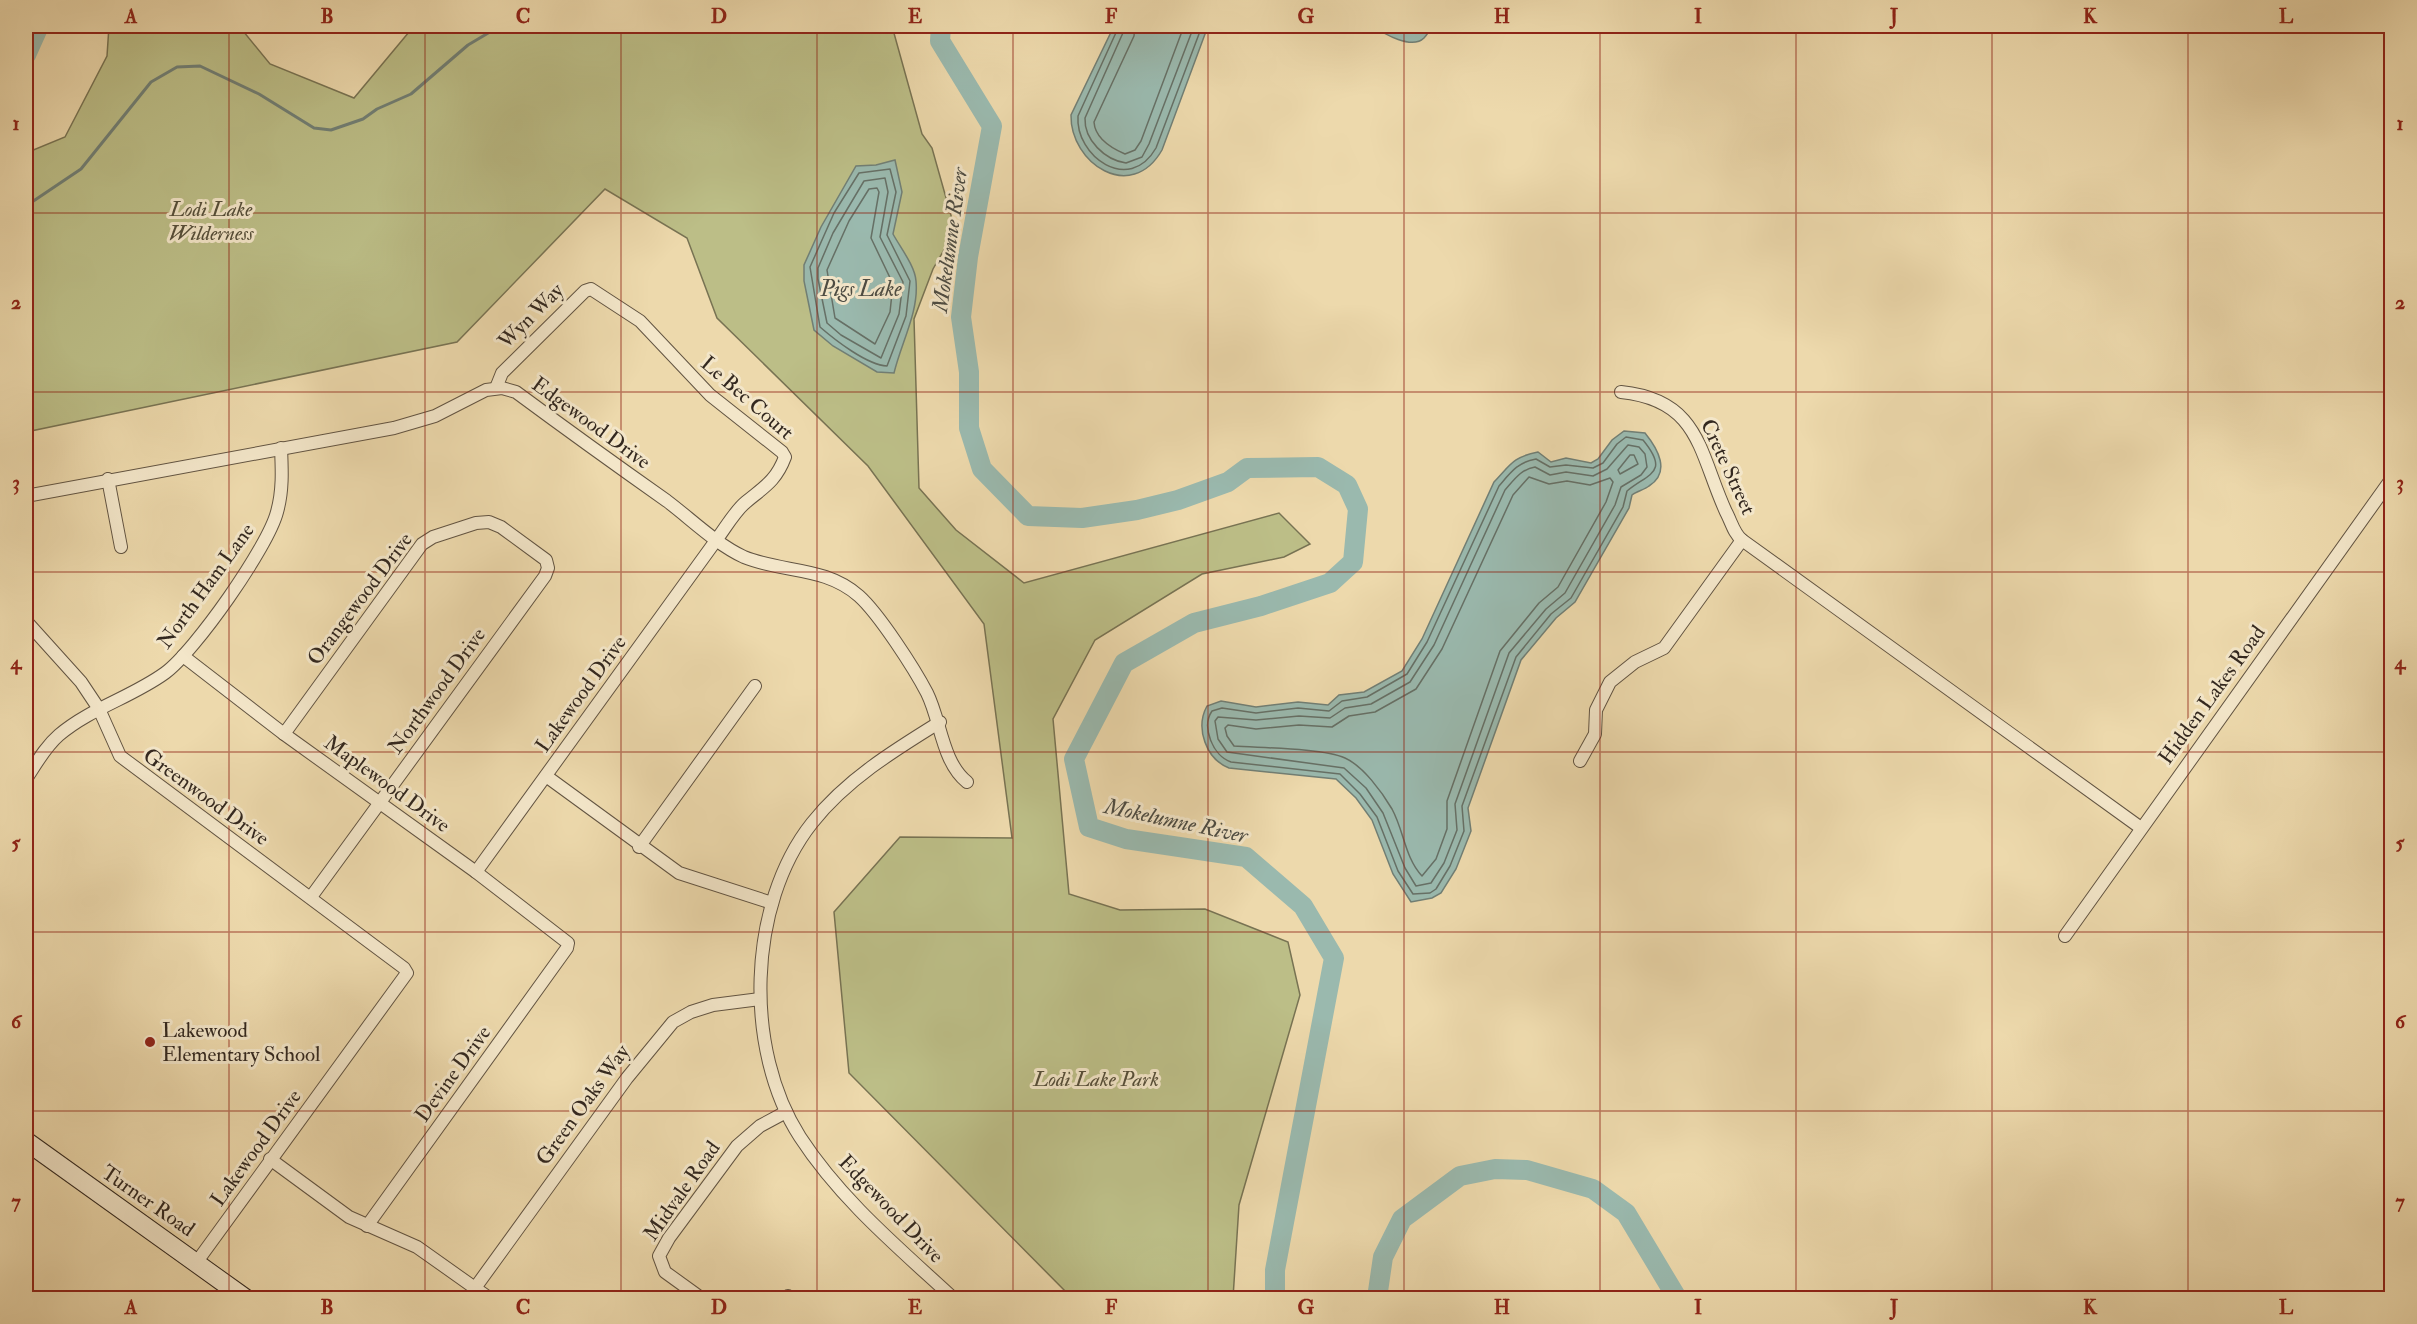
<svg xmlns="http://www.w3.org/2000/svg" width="2417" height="1324" viewBox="0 0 2417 1324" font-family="'IM FELL Double Pica',serif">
<rect width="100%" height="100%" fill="#edd9ac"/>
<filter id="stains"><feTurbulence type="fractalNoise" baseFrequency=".00333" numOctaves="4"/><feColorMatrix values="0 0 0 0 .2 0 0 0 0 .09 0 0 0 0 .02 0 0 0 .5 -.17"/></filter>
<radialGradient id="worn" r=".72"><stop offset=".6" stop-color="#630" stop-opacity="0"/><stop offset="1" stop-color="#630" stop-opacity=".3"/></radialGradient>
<!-- green -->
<polygon fill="#bcbe87" stroke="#787353" stroke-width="1.5" points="109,26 239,26 270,64 354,98 414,26 892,26 922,134 932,148 952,219 949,227 952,236 933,269 914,319 919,488 956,530 1024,583 1279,513 1310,544 1284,557 1202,574 1095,640 1053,719 1069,894 1120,910 1205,909 1288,942 1300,995 1239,1205 1233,1298 1072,1298 849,1073 834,912 900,837 1012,838 984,624 868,466 717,318 687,238 605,189 457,342 26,432 26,153 65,137 107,56"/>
<!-- water -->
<g fill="#9ab9ae" stroke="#717f75" stroke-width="1.5">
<path d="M1114,26H1208L1162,150C1131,204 1070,163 1071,115Z"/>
<path d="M1373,26H1433C1430,29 1427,35 1424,38C1412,50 1384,34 1373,26Z"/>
<path d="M895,160L902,192L893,234C900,247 915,266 916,281C919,312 901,343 894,373L877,372L833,346L814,330L804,281V265L821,227L856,166L876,165Z"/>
<path d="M1624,431L1645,433C1658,449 1671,472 1649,486C1644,490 1637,491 1632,495L1629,508L1575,602L1556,618L1521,660L1468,808L1471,831L1456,869L1441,893L1432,898L1411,902L1393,874L1372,820L1356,798L1336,779L1229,768C1206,759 1195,728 1207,706L1221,701L1256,707L1298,702L1328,705L1339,695L1364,692L1402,671L1422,639L1494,482C1511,464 1513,457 1538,452L1551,462L1566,458L1591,463L1598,459L1612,440Z"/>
</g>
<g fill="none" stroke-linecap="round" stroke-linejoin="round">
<!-- shore -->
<g stroke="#667066" stroke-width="1.5">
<path d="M1119,26L1078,116C1075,156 1129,195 1156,148L1202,26"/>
<path d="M1126,26L1085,118C1084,140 1105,160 1126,163L1142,157L1149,144L1194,26"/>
<path d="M1135,26L1134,36L1094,122C1095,138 1111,148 1125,154L1135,150L1141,141L1184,26"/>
<path d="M890,169L896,192L887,235L910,281L906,316L887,366C867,365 835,340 820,327L810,267L834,213L859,173Z"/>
<polygon points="885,178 888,192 880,237 903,282 899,314 881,358 841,335 827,323 818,279 818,268 833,233 864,181"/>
<polygon points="877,188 879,192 871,238 893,284 890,312 875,344 835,318 827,270 849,221 869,189"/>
<path d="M1626,437L1643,440C1670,473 1649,473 1627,491L1623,507L1571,598L1551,614L1516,657L1462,806L1464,831L1450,866L1436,889L1430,893L1413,894L1398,871L1377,817L1360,794L1340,774L1231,762C1213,756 1201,727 1212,711L1222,708L1256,713L1298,708L1329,711L1342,701L1367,697L1407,674L1427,642L1499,486C1511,472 1518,462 1536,459L1550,467L1566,465L1593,468L1603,463L1617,444Z"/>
<path d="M1628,445L1639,447L1645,454L1647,467L1641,475L1621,487L1615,505L1565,593L1546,609L1509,653L1455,804L1457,830L1444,863L1431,883L1416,886L1405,868L1383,813L1366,788L1344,768L1227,752L1218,739L1215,721L1218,717L1256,720L1299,716L1330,718L1345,708L1371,704L1410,682L1434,645L1505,490C1514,480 1521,469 1535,467L1550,475L1566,472L1593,476L1607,469Z"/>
<polygon points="1630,455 1634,455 1638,464 1620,474 1618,470"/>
<path d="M1529,477L1549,484L1567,481L1590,485L1610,478L1613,482L1606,502L1558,587L1539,603L1500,651L1447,801V829L1436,859L1422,876C1405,858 1404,831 1392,809C1382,792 1363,766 1345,758C1323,748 1261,748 1234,746L1227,736L1225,728L1228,725L1256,729L1299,725L1332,727L1349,716L1375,712L1416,689L1442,649L1513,495Z"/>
</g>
<!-- stream -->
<polyline stroke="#717f75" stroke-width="3" points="26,206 81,169 151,82 177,67 200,66 259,94 314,128 331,130 363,119 377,109 411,94 468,45 500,26"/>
<!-- river -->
<g stroke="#9ab9ae" stroke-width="20">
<polyline points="941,26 940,41 992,126 968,257 961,317 969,372 969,428 982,469 1028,516 1082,518 1137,510 1178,500 1228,482 1247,468 1318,467 1347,485 1358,509 1353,562 1330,583 1261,606 1194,623 1124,663 1074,759 1089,827 1126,839 1246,857 1303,906 1334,958 1275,1270 1275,1298"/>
<polyline points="26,55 39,26"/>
<polyline points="1377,1298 1383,1257 1402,1219 1460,1176 1495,1169 1527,1170 1593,1189 1626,1213 1677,1298"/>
</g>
<defs>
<g id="street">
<path d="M1621,392C1700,400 1699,453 1726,512C1731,521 1734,534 1742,540L2141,828"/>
<polyline points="108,479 121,547"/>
<path d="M26,496L394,428L435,416L486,390L502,388L516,392C566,429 616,465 667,501C691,519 716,544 744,557C783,573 825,566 859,596C879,614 914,668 927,693C941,721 942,762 967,782"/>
<polyline points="26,621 81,682 99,709 120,756 404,968 407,973 196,1263"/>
<polyline points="183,656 284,734 476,872 568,943 567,948 367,1226"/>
<path d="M940,722C893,751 846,780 812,823C747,905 744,1050 800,1137C841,1200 899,1248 953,1298"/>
<polyline points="284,734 422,544 433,537 476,523 489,522 501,527 546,560 548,568 545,576 311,897"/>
<polyline points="1580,761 1595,734 1596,710 1610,682 1635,662 1664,648 1742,540"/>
<polyline points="546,776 679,873 772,903"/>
<path d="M26,779C36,764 45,747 59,735C91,708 132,697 165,673C195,651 268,547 277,512C283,491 282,470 281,448"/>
<polyline points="639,847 755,686"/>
<path d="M476,872L717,539C726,527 735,511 746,502C764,487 776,481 785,457L782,452L710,395L640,321L591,289L585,291L502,373L496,388"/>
<polyline points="2065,936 2392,478"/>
<polyline points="270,1159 349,1217 417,1247 489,1298"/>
<polyline points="475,1288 627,1078 673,1022 691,1012 713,1005 760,999"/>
<polyline points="701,1298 665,1272 659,1256 669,1238 737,1146 760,1126 786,1112"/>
<polyline points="786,1298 788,1296"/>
</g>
<polyline id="secondary" points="26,1141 245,1298"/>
</defs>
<!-- street casing -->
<use href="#street" stroke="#625442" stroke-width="14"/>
<!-- secondary casing -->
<use href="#secondary" stroke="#33281f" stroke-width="20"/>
<!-- street -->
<use href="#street" stroke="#f3e6c9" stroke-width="12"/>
<!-- secondary -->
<use href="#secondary" stroke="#f3e6c9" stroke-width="18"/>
</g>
<!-- grid -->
<path fill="none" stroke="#8f2418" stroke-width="1.5" stroke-opacity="0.55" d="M229,26V1298M425,26V1298M621,26V1298M817,26V1298M1013,26V1298M1208,26V1298M1404,26V1298M1600,26V1298M1796,26V1298M1992,26V1298M2188,26V1298M26,213H2392M26,392H2392M26,572H2392M26,752H2392M26,932H2392M26,1111H2392"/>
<!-- markers -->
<circle fill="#8f2418" stroke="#f3e6c9" stroke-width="2" cx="150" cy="1042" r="6"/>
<g text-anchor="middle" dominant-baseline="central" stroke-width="6" stroke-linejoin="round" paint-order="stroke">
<!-- park labels -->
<g font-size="21" font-style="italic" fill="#554e39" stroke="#f3e6c9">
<text x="211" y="209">Lodi Lake<tspan x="211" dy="24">Wilderness</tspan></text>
<text x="1096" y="1079">Lodi Lake Park</text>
</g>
<!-- street labels -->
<g font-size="21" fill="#33281f" stroke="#f3e6c9">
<text transform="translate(531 316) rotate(-45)">Wyn Way</text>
<text transform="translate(747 398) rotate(41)">Le Bec Court</text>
<text transform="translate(591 423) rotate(36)">Edgewood Drive</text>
<text transform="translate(1728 467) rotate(65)">Crete Street</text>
<text transform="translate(206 586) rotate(-54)">North Ham Lane</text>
<text transform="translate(360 599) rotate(-53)">Orangewood Drive</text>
<text transform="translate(437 691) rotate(-54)">Northwood Drive</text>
<text transform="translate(581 694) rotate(-54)">Lakewood Drive</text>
<text transform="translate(2212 695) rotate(-54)">Hidden Lakes Road</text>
<text transform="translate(387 784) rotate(36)">Maplewood Drive</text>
<text transform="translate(206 797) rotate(36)">Greenwood Drive</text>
<text transform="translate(453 1074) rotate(-54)">Devine Drive</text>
<text transform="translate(583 1105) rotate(-54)">Green Oaks Way</text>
<text transform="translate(256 1148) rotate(-54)">Lakewood Drive</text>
<text transform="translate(682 1191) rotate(-55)">Midvale Road</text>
<text transform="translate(148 1201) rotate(35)">Turner Road</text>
<text transform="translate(891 1209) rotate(46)">Edgewood Drive</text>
</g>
<!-- poi labels -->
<g font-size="21" fill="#33281f" stroke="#f3e6c9" text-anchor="start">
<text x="162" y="1030">Lakewood<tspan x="162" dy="24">Elementary School</tspan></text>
</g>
<!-- water labels -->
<g font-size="22" font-style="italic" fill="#4d4c43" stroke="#f3e6c9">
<text transform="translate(950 240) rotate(-82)">Mokelumne River</text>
<text x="861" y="289">Pigs Lake</text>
<text transform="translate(1176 821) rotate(12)">Mokelumne River</text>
</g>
</g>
<!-- margin -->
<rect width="2417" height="1324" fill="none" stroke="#edd9ac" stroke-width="66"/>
<rect x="33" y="33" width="2351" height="1258" fill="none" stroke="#8f2418" stroke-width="2"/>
<g font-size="20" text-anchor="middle" font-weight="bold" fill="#8f2418">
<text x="131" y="23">A</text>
<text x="327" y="23">B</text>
<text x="523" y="23">C</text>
<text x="719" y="23">D</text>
<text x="915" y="23">E</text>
<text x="1111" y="23">F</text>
<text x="1306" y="23">G</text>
<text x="1502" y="23">H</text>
<text x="1698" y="23">I</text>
<text x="1894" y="23">J</text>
<text x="2090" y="23">K</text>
<text x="2286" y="23">L</text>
<text x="16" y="130">1</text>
<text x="2400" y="130">1</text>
<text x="16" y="309">2</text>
<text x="2400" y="309">2</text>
<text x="16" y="489">3</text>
<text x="2400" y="489">3</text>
<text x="16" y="669">4</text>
<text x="2400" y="669">4</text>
<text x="16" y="849">5</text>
<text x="2400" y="849">5</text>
<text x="16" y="1028">6</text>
<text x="2400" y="1028">6</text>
<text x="16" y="1208">7</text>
<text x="2400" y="1208">7</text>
<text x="131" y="1314">A</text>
<text x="327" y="1314">B</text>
<text x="523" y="1314">C</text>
<text x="719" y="1314">D</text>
<text x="915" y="1314">E</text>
<text x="1111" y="1314">F</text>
<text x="1306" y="1314">G</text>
<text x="1502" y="1314">H</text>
<text x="1698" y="1314">I</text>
<text x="1894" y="1314">J</text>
<text x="2090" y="1314">K</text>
<text x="2286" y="1314">L</text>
</g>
<rect width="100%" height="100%" filter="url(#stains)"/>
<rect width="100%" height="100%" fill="url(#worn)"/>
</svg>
